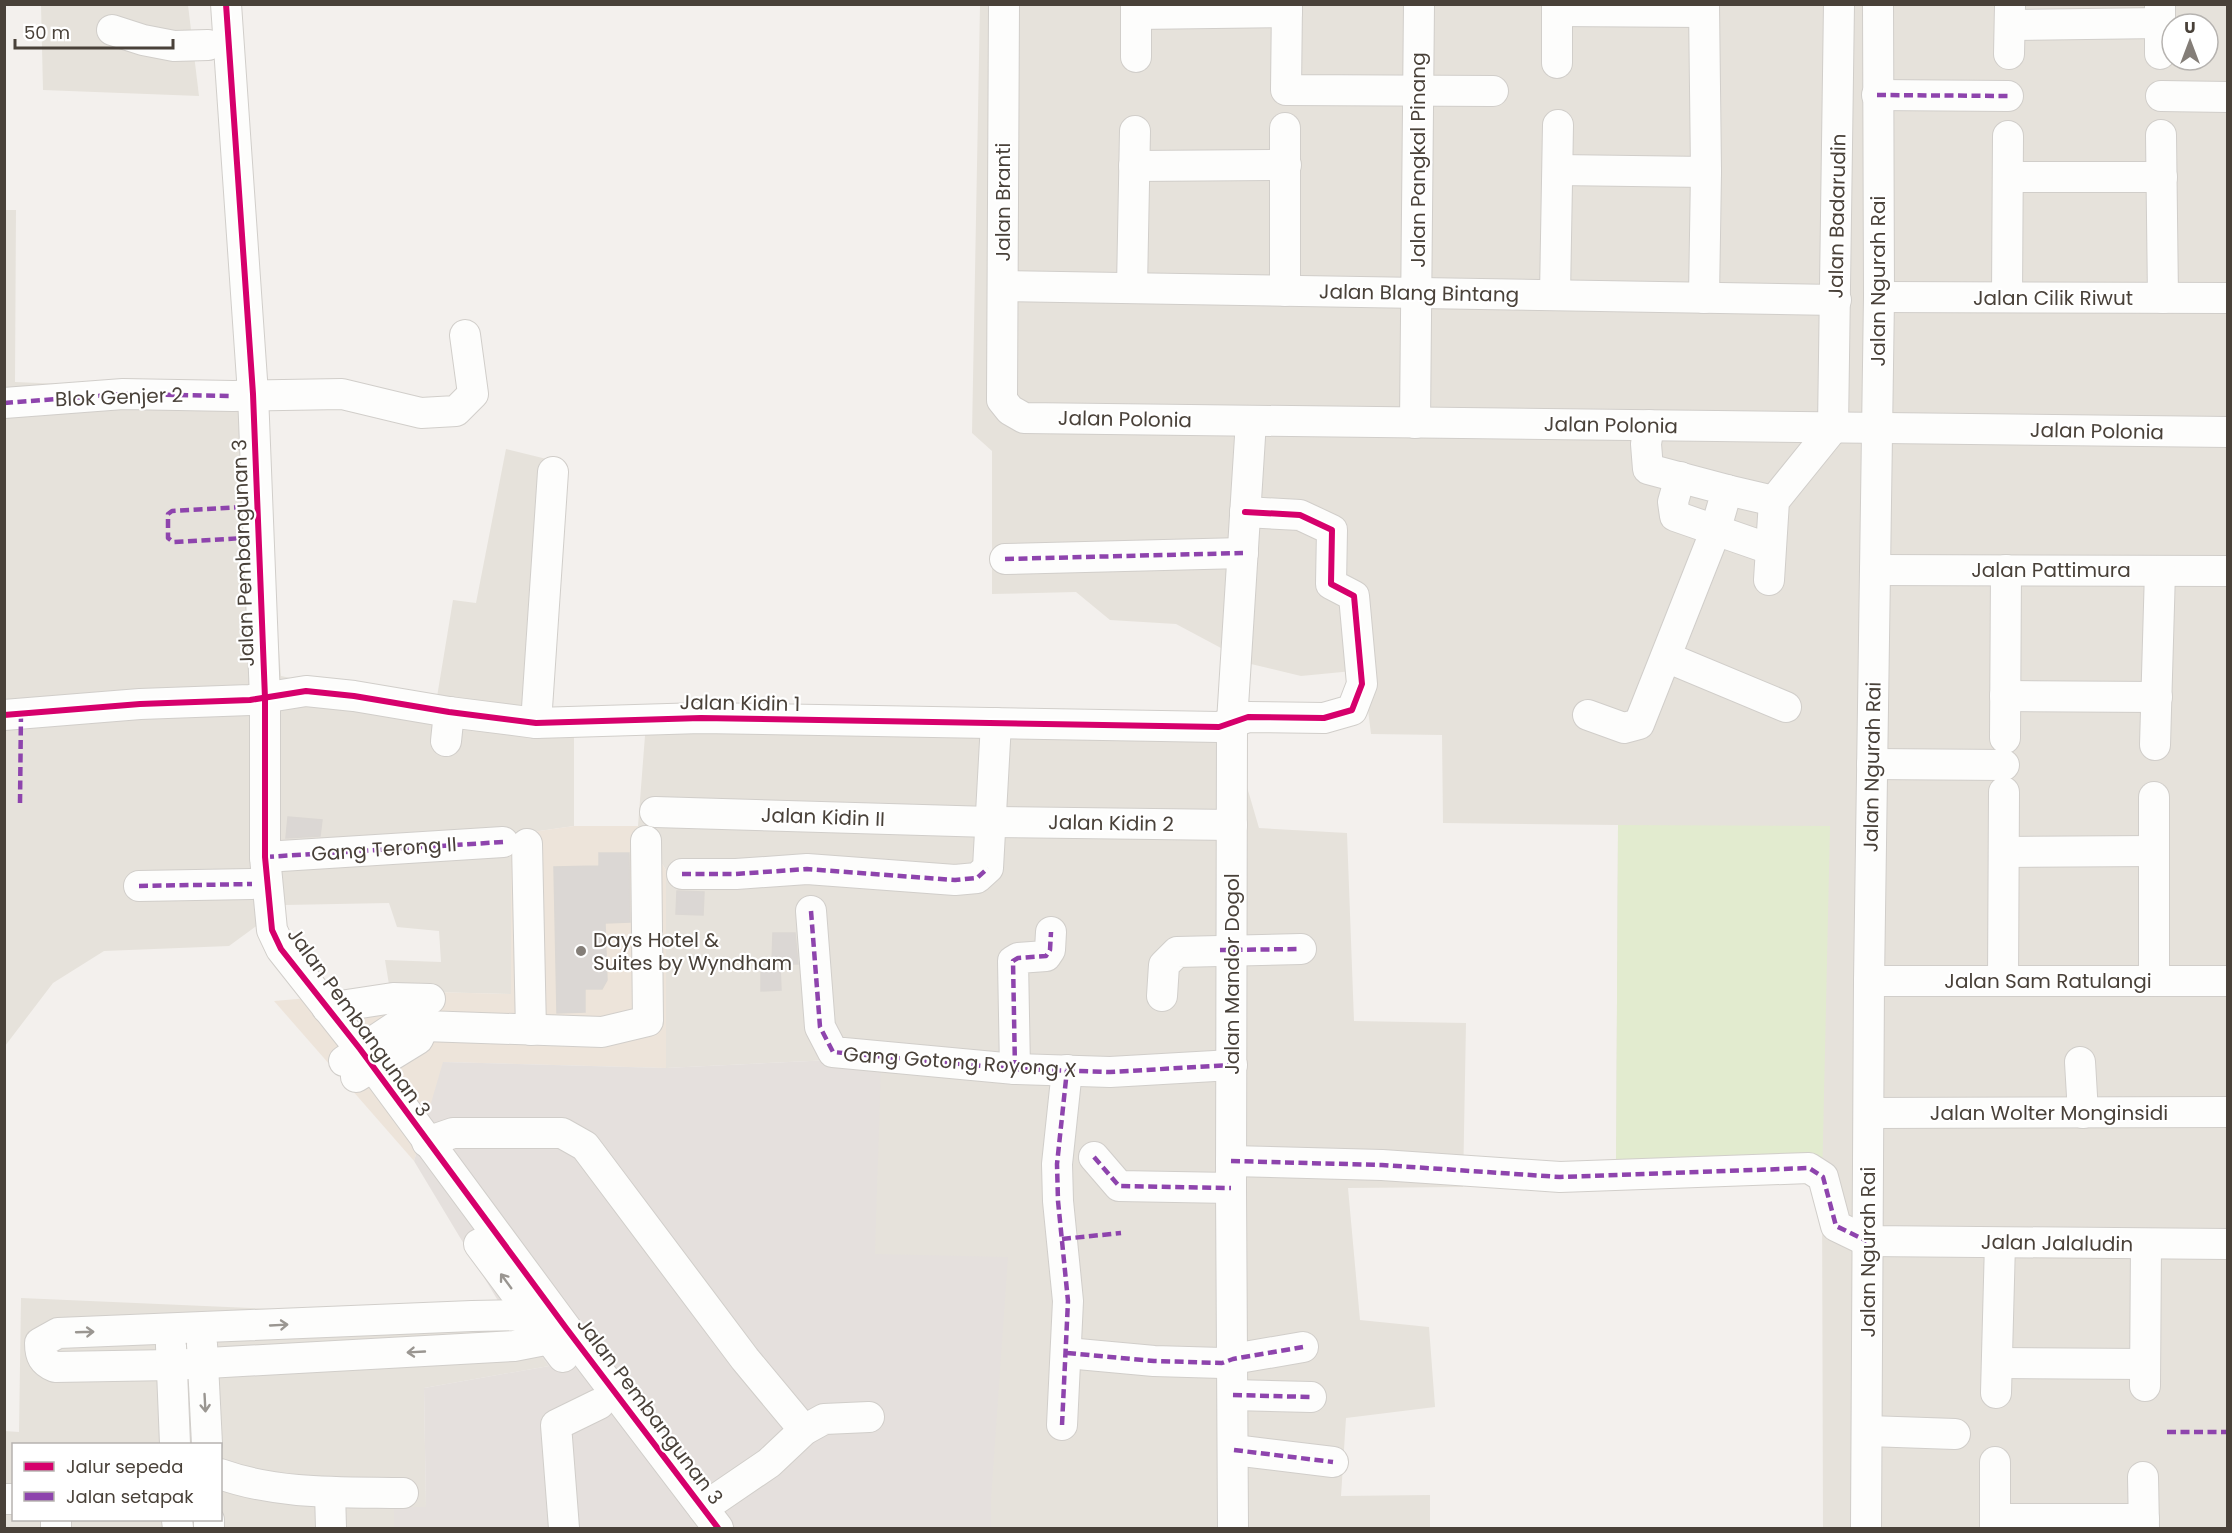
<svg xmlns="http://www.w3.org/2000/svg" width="2232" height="1533" viewBox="0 0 2232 1533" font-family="Poppins,sans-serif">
<rect width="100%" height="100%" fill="#f3f0ed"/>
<!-- residential -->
<g fill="#e6e2db" fill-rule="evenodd">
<polygon points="41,5 188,5 199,96 43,90"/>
<path d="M980,5H2227V1528H1823L1822,1185L1616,1175L1618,825L1443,823L1442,735L1371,734L1363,670L1301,676L1251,664L1176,624L1110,620L1076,592L992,594V451L972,433ZM2172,24H2208V60H2172Z"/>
<polygon points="5,210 16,210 15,382 259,392 281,676 435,709 453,600 476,603 506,449 567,464 554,608 535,710 574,710 574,826 511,835 511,994 390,991 385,960 441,962 439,931 397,927 389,903 285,905 229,946 104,951 53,983 5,1046"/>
<polygon points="647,710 1228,722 1259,828 1347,833 1354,1021 1466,1023 1463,1187 1348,1188 1360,1320 1429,1327 1435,1407 1346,1418 1341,1496 1430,1495 1430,1528 991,1528 991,1499 875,1254 852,1059 666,1068 666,870 638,826"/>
<path d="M21,1298L433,1316L500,1304L549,1366L424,1388L426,1507H394V1528H5L4,1431L19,1432ZM14,1444H220V1520H14Z"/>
</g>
<!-- commercial -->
<polygon fill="#ede4da" points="574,826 638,826 666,870 666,1068 444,1062 414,1161 274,1001 390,991 511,994 511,835"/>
<!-- industrial -->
<polygon fill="#e5e0dd" points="852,1059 881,1063 875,1254 1008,1257 991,1499 991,1528 394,1528 394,1507 426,1507 424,1388 549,1366 500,1304 414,1161 443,1062 665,1068"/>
<!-- green -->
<polygon fill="#e2ebcf" points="1618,825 1830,826 1822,1184 1616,1175"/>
<!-- building -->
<g fill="#dbd7d4" stroke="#dbd7d3" stroke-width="1.5">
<polygon points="288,817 322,820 320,836 286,838"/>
<polygon points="599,853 629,853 630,922 605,923 607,980 602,989 585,989 585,1012 557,1013 554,867 599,866"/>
<polygon points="677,891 704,892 703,915 676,914"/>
<polygon points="773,933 795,933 798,964 772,964"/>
<polygon points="761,966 780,966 781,990 761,991"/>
</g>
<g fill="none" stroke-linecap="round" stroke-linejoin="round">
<defs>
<g id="minor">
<polyline points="226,4 253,394 265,698 265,857 272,930 281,949 360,1049 566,1328 718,1528"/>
<polyline points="1004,4 1002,400 1010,410 1024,418 2228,432"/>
<polyline points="1287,4 1286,90 1493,91"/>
<polyline points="1557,4 1557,63"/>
<polyline points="1704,4 1706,172 1704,298"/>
<polyline points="1557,11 1704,12"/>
<polyline points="1136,14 1287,12"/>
<polyline points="2010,25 2160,23"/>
<polyline points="112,30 143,40 174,46 208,45"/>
<polyline points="2009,54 2010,6"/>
<polyline points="2160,54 2160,4"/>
<polyline points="1136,57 1136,4"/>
<polyline points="1877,95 2008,96"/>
<polyline points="2161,96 2228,97"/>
<polyline points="1285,128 1285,291"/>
<polyline points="2161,135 2163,298"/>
<polyline points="1134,166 1286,165"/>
<polyline points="1558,170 1706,172"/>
<polyline points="2008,177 2162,177"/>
<polyline points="1003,286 1836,300"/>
<polyline points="1132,288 1135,131"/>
<polyline points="1555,295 1558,125"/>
<polyline points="1879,297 2228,298"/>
<polyline points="2007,297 2008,136"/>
<polyline points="4,403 123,394 233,396 342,394 421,413 456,411 473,394 465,335"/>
<polyline points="1415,423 1419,4"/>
<polyline points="1680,477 1673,502 1675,516 1770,549"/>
<polyline points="1727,490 1774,501"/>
<polyline points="1005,559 1243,553"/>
<polyline points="1875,570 2228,571"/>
<polyline points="1769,580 1774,501 1833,428 1839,4"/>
<polyline points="1666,657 1786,707"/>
<polyline points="2005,696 2157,697"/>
<polyline points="4,715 140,704 250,700 306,691 354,696 449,712 536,723 701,718 1219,727 1248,717 1324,718 1352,710 1362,684 1354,596 1331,584 1332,530 1300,515 1245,512"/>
<polyline points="1588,715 1624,728 1639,724 1715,532 1727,490 1648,469 1646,444 1649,425"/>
<polyline points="536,723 553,472"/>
<polyline points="2005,738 2006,570"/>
<polyline points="446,741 449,712"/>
<polyline points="2155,745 2160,571"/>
<polyline points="1872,764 2004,765"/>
<polyline points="655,812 990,822 1232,825"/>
<polyline points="527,844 531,1030"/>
<polyline points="2004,852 2154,851"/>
<polyline points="265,857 503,842"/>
<polyline points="682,874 736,874 807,869 955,880 977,878 988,868 996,723"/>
<polyline points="139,886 252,884"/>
<polyline points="811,911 820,1027 833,1052 1015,1069 1110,1072 1232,1065"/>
<polyline points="1869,981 2228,981"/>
<polyline points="2003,981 2004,792"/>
<polyline points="2154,981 2154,797"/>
<polyline points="1162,996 1164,965 1177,952 1301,949"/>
<polyline points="327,1008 393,998 430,999"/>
<polyline points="344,1061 407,1019 424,1026 602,1032 648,1021 646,841"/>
<polyline points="2080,1062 2083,1113"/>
<polyline points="1015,1069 1013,961 1018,958 1046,956 1050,950 1051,932"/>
<polyline points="356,1077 418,1039 424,1026"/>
<polyline points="1870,1113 2228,1112"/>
<polyline points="427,1142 453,1133 562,1133 585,1146 745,1359 804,1430"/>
<polyline points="1094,1157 1119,1186 1231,1188"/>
<polyline points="1231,1161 1382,1165 1560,1177 1809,1168 1823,1177 1836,1226 1867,1241 2228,1244"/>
<polyline points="479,1244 563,1357"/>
<path d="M545,1308L532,1315L472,1316L58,1333L40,1343C40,1356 43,1362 55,1367L172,1365L514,1346L550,1339L565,1329"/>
<polyline points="202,1344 207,1444"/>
<polyline points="171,1346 175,1444"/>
<polyline points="1067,1353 1154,1361 1222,1363 1233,1359 1303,1347"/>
<polyline points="1997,1363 2145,1364"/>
<polyline points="2145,1386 2146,1244"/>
<polyline points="1996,1393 2000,1243"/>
<polyline points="1233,1395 1311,1397"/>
<polyline points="1062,1425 1068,1301 1058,1201 1057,1164 1067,1070"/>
<polyline points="1868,1431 1955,1434"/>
<polyline points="1234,1450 1333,1462"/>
<path d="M220,1474C279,1495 342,1492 403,1493"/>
<polyline points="2143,1477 2144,1528"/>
<polyline points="330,1492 331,1528"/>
<polyline points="4,1499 14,1499"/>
<polyline points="703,1508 769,1463 804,1430 824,1419 869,1417"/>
<polyline points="1995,1519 2144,1519"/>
<polyline points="177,1520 178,1528"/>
<polyline points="209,1520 209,1528"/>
<polyline points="56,1528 56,1520"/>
<polyline points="564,1528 556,1425 599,1404"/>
<polyline points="1233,1528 1231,1188 1232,722 1251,421"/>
<polyline points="1866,1528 1869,981 1879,297 1878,4"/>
<polyline points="1995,1528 1995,1462"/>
</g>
</defs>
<!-- minor casing -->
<use href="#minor" stroke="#d1ceca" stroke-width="32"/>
<!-- minor -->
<use href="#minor" stroke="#fdfdfc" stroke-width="30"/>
<!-- quiet -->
<g stroke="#8e44ad" stroke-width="4.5" stroke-dasharray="9 4.5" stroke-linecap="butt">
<polyline points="1877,95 2008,96"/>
<polyline points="4,403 123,394 233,396"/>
<polyline points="243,507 172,511 168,514 168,538 173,542 244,538"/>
<polyline points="1005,559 1243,553"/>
<polyline points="20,803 21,712"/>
<polyline points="265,857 503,842"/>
<polyline points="682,874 736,874 807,869 955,880 977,878 988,868"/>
<polyline points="139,886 252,884"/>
<polyline points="811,911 820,1027 833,1052 1015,1069 1110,1072 1232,1065"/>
<polyline points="1220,950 1301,949"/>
<polyline points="1015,1069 1013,961 1018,958 1046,956 1050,950 1051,932"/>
<polyline points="1094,1157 1119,1186 1231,1188"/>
<polyline points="1231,1161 1382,1165 1560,1177 1809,1168 1823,1177 1836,1226 1867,1241"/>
<polyline points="1062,1239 1121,1233"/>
<polyline points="1067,1353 1154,1361 1222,1363 1233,1359 1303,1347"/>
<polyline points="1233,1395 1311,1397"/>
<polyline points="1062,1425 1068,1301 1058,1201 1057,1164 1067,1070"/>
<polyline points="2167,1432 2228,1432"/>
<polyline points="1234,1450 1333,1462"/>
</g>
<defs>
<g id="cycleway">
<polyline points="226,4 253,394 265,698 265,857 272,930 281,949 360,1049 566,1328 718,1528"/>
<polyline points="4,715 140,704 250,700 306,691 354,696 449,712 536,723 701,718 1219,727 1248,717 1324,718 1352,710 1362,684 1354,596 1331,584 1332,530 1300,515 1245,512"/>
</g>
</defs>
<!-- cycleway casing -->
<use href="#cycleway" stroke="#fff" stroke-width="10"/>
<!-- cycleway -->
<use href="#cycleway" stroke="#d6006c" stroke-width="6"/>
</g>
<!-- one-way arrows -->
<defs><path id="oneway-shaft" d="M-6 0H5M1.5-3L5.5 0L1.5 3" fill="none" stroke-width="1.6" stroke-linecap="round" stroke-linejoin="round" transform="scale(1.5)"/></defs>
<g stroke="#9a9691">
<use href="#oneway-shaft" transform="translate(506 1281) rotate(-126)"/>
<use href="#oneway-shaft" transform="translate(279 1325) rotate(-3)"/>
<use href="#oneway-shaft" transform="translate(85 1332) rotate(-2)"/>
<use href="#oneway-shaft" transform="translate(416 1352) rotate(177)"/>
<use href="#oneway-shaft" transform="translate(205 1403) rotate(87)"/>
</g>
<!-- markers -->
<circle fill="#847e78" stroke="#fff" stroke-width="2" cx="581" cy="951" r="6"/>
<g text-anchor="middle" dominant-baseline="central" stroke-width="4.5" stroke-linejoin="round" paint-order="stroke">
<!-- street labels -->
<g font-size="20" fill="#494139" stroke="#fff">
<text transform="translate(1418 160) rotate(-90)">Jalan Pangkal Pinang</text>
<text transform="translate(1003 202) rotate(-90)">Jalan Branti</text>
<text transform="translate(1837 216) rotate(-89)">Jalan Badarudin</text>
<text transform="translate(1878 281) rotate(-90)">Jalan Ngurah Rai</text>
<text transform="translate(1419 293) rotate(1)">Jalan Blang Bintang</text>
<text x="2053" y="298">Jalan Cilik Riwut</text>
<text transform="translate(119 397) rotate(-2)">Blok Genjer 2</text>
<text transform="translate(1125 419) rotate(1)">Jalan Polonia</text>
<text transform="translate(1611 425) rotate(1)">Jalan Polonia</text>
<text transform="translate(2097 431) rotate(1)">Jalan Polonia</text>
<text transform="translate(243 553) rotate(-92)">Jalan Pembangunan 3</text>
<text x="2051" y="570">Jalan Pattimura</text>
<text transform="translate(740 703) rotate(1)">Jalan Kidin 1</text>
<text transform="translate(1872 767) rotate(-89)">Jalan Ngurah Rai</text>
<text transform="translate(823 817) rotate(2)">Jalan Kidin II</text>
<text transform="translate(1111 823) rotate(1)">Jalan Kidin 2</text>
<text transform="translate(384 849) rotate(-4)">Gang Terong II</text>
<text transform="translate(1232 974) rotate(-90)">Jalan Mandor Dogol</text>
<text x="2048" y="981">Jalan Sam Ratulangi</text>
<text transform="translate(359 1022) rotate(54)">Jalan Pembangunan 3</text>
<text transform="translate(960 1062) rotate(4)">Gang Gotong Royong X</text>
<text x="2049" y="1113">Jalan Wolter Monginsidi</text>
<text transform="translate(2057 1243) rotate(1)">Jalan Jalaludin</text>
<text transform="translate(1868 1252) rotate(-90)">Jalan Ngurah Rai</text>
<text transform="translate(650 1411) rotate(53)">Jalan Pembangunan 3</text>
</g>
<!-- poi labels -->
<g font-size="20" fill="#494139" stroke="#fff" text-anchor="start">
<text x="593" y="940">Days Hotel &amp;<tspan x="593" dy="23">Suites by Wyndham</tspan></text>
</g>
</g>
<!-- border -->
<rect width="2232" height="1533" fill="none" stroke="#494139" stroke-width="12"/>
<!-- legend -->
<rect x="12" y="1443" width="210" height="78" fill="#ffffff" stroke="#b6b3b0" stroke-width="1.5"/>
<rect x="24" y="1462" width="30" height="9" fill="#d6006c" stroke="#b6b3b0" stroke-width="1.5"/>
<text x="66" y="1473" font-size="18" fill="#494139">Jalur sepeda</text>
<rect x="24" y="1492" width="30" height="9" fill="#8e44ad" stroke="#b6b3b0" stroke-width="1.5"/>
<text x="66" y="1503" font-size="18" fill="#494139">Jalan setapak</text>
<!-- north arrow -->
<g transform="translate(2190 42)"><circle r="28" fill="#ffffff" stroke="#b6b3b0" stroke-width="1.5"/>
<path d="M0-4.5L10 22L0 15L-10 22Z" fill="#847e78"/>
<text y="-9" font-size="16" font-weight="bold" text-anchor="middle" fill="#494139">U</text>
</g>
<!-- scale -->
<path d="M15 39v9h158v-9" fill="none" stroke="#494139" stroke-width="3"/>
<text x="24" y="39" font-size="18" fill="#494139" stroke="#ffffff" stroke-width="4.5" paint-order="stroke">50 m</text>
</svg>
